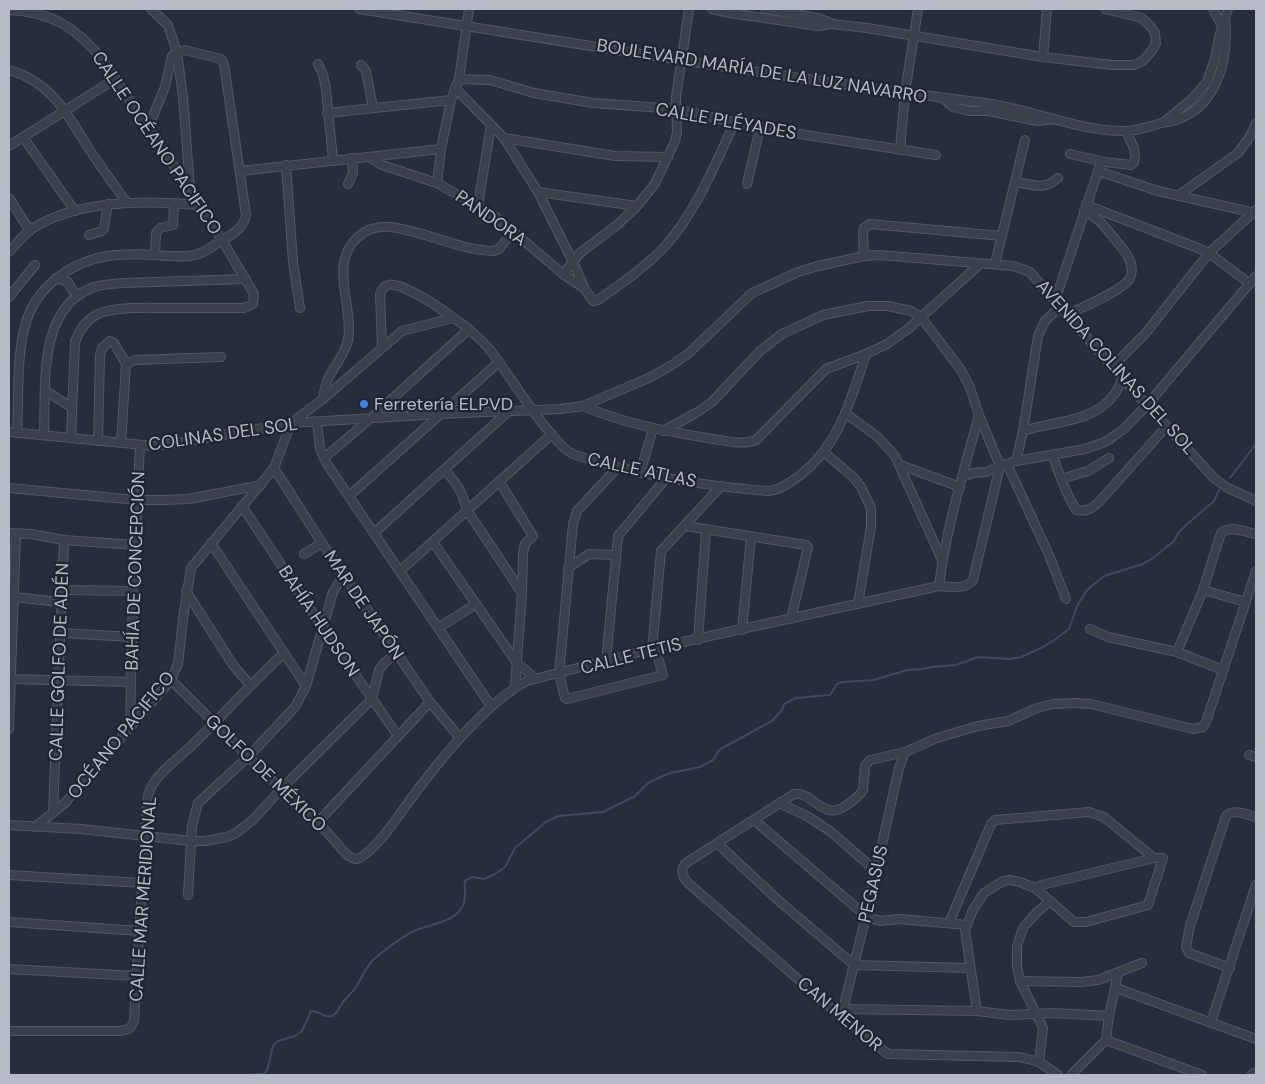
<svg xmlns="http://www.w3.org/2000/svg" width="1265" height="1084" viewBox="0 0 1265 1084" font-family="'DM Sans',sans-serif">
<rect width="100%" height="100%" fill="#262d3c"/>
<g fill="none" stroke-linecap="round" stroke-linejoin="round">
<!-- stream -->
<g stroke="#3d4a63" stroke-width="2">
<polyline points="1230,478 1256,444"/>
<path d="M247,1075L263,1074L267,1071L273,1046L278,1041L295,1036L302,1031L311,1011C319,1010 324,1019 332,1016C338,1013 339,1007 343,1002C347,997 352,993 356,987C362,978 366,966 374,959C387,948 403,935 419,929C435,923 464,921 465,896C465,891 464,886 465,881L472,877L484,879L495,874L505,867L515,848L547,821L559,816L603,812L635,796L648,783L670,773L700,767L713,760L719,750L772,721L782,710L784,704L796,698L830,695L837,684L843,682L874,680L907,670L924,669L931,667L956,665L978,657L1010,659L1021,657L1041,648L1053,641L1069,629L1077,606L1087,590L1104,576L1143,564L1153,558L1174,541L1179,532L1185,526L1214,501L1219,490"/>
</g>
<defs>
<g id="minor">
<polyline points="151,9 168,25 177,52 183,97 190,189"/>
<path d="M359,9C567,42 775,77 985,103C1031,109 1077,131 1124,131C1137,131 1150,126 1162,123C1166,122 1171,122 1176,120C1216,107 1229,61 1225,22"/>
<polyline points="712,9 730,13 818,26 832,24 867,28 1043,57 1112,65 1134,65 1143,61 1153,49 1156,43 1155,33 1150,26 1142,18 1105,9"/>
<polyline points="765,9 818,18 831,23"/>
<polyline points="1213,9 1223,28 1226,29"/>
<path d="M9,10C52,12 78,28 104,62L190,190L198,205L222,240L254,294L253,304L244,308C218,308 191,308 165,308C146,308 113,306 96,315C85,321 79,331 75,342L71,437"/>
<polyline points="1043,57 1047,9"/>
<polyline points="318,64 323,75 326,89 333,160"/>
<polyline points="361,65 366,71 373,108"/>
<path d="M9,70C52,82 67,114 89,149C101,167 114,185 127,203"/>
<polyline points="459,79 490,80 534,93 593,103 676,109 760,128 936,155"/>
<polyline points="455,88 504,138 538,192 573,262 584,287"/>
<polyline points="942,98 953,107 969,111 988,111 1037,121 1055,119"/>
<polyline points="327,113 451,100"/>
<polyline points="1164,122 1191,100 1207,82 1215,59 1219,37 1228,9"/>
<polyline points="23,137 75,211"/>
<polyline points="504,138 615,156 668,157"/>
<polyline points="9,146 115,79"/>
<polyline points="900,150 905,93 918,9"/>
<polyline points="1070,154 1105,162 1131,165 1134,162 1135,156 1134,148 1126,131"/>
<path d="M369,157L382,165L437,183L496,217L563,274L585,289L593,301L598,300C622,283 646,267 666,245C696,212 716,162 735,122"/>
<polyline points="286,165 293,262 300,308"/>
<polyline points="240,171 441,149"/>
<polyline points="1098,171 1158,191 1255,213"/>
<path d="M1015,182C1031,184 1045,191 1058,178"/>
<polyline points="437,183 441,149 451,100 459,79 469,9"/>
<polyline points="348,184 353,173 352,158"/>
<polyline points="747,184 760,128"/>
<polyline points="538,192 637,206"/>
<polyline points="1179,195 1238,153 1249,138 1256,123"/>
<polyline points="9,198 30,231"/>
<polyline points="478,205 491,125"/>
<polyline points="1086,205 1198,248 1209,253 1249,283"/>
<polyline points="89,235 102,231 104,228 108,204"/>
<path d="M9,252C16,245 22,236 30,230C76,199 146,200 198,205"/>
<polyline points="155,255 156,233 160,228 173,225 174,203"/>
<polyline points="864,256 863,232 864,228 870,224 1002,236"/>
<polyline points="995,264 1025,140"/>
<polyline points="563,274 580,253 617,225 637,206 654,185 661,171 675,141 677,132 676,97 689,9"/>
<polyline points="56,278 68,282 73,291 80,295"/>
<polyline points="9,297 35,265"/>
<polyline points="1055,301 1101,162"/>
<path d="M1067,315C1080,308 1125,290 1130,278C1136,265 1126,252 1118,243C1108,231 1099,217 1084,211"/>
<path d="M382,347L380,294C384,281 394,284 404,288C428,298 474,330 490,350C510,376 526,404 547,429C554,437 562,448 571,453C584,459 598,462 611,465C662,479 716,487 768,491C779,490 786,485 795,479C839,448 850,402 866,354"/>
<polyline points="126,364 135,360 221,357"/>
<polyline points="1112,367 1145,334 1209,253 1256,210"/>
<polyline points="46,391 71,407"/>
<path d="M323,399C324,393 325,387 327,381C333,367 345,355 348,340C354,307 328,263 358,237C367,229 378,226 390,227C425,231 458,250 494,251L499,249L513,231"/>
<path d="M583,406C623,423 664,431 707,438C723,440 740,446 756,440L826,369L866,354L887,344L908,329L980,264"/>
<polyline points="845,413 878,437 895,456 942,560"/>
<polyline points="317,422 320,449 327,464 491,706"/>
<polyline points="663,431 696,413 712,402 760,351 782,334 823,315 868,306 888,306 911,311 921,317 961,370 969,385 979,415 1000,466"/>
<polyline points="1023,431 1038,336 1045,321 1060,307"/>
<polyline points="9,432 154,446 184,442 291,423 440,414 560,409 583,406 651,377 672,365 689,353 752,293 798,272 818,266 864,256 880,255 1013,266 1030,272 1123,379 1214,478 1226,487 1256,501"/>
<path d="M17,432C19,398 16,351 27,319C39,285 72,262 107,256C122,254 137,254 152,255C166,255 184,259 198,254C208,251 215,244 224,239C235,233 243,228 246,215L224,64L221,59L185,50L177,52L172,56L165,87L148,128"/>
<path d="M44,434C46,387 37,307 94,287C103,284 114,284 124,283L246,279"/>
<polyline points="98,441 100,355 102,348 110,341 114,343 126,364 121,443"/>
<polyline points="824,452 854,478 861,487 871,508 871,527 858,604"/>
<path d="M1053,456C1059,475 1066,493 1076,510C1087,512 1091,509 1099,502L1167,426"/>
<polyline points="324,458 371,418 469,329"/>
<path d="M1016,461L1023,431C1053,421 1092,423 1113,396C1117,391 1120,385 1123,379"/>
<polyline points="1007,464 1049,555 1066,599"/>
<polyline points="900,465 960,487"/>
<polyline points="618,467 577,511 573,524 559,674 565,698 567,699 663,675 653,640 661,551 721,486"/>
<polyline points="274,468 322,543 430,702 460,738"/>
<path d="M445,470C457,484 462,491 467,510L522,593"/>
<polyline points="640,473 653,429"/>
<polyline points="962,477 973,473 986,472 1000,466 1016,461 1085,449 1105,442 1111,438 1124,429 1147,405 1256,276"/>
<polyline points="1061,479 1088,471 1109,458"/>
<polyline points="499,481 533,536 525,544 523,553 522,593 515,687"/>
<polyline points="9,488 137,500 165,500 189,499 261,485"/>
<polyline points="349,496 499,362"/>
<polyline points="242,506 323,628 398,736"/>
<polyline points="685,526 806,545 808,547 791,619"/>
<polyline points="9,533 31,534 64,540 136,545"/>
<polyline points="374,533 509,411"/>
<polyline points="433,542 517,663 535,678"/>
<polyline points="211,543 306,686"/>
<polyline points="304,554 322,543"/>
<polyline points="568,568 589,554 615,555"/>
<polyline points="400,571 552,434"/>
<path d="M939,586C946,528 964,471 979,415"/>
<polyline points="63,590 133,591"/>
<polyline points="1203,590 1246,602"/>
<polyline points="186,591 233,665 250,685"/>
<polyline points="14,597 50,601 62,601"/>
<polyline points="438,628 476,604"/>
<polyline points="1090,629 1108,637 1177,652 1223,670"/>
<polyline points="742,630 751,537"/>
<polyline points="61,633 132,637"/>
<polyline points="698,640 706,531"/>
<path d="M1177,652L1203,590L1221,533C1230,525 1245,532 1256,534"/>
<polyline points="606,661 618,536 667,477"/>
<polyline points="9,679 130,682"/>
<path d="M171,680L281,789L318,822L347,855L355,859L360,858C378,847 397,818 410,800C438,762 484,703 527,681L655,648L939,586C951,587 965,590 973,580L1000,466"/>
<polyline points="130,727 133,591 140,445"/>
<polyline points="9,729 16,534"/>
<polyline points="1249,755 1256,757"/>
<polyline points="779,803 807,816 830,831 876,871"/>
<polyline points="53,813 64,540"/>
<polyline points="754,820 866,916 880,921 899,919 967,925"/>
<polyline points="318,822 430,702"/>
<polyline points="9,825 81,829 191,841 205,841 227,837 236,833 254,819 281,789 372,699 379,670 384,663 397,653"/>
<polyline points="35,827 65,803 171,680 178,664 184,611 191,568 274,468 291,423 323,399 402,331 453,318"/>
<polyline points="718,844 778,900 854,965 970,968"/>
<polyline points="9,875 142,883"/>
<polyline points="188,895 192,826 198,803 249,756 295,707 306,686 333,592 344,575"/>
<polyline points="9,922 140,931"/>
<polyline points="949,923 991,824 995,820 1089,812 1104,817 1154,858"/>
<path d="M1230,968L1189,953L1186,947L1190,926L1226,816C1234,808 1247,815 1256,817"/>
<polyline points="9,969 136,976"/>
<polyline points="1020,981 1081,982 1098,980 1142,963"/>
<polyline points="1116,988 1256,1039"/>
<polyline points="843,1009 977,1011 1009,1015 1053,1013 1109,1016"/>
<polyline points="977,1011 965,930 973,910 984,893 1003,881 1010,880 1020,882 1035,888 1042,885 1154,858 1163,858 1148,905 1086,922 1074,922 1035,888"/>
<polyline points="840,1016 843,1009 866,916 899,768 905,752"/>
<polyline points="1211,1022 1256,885"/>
<path d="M9,1031H119C128,1030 131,1029 134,1021L147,802C148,796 149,789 153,784C162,769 179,758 191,746C223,715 252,683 284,653"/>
<polyline points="1106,1040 1202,1075"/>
<polyline points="1039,1062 1043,1028 1020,981 1017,966 1017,946 1023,928 1037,912 1050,901"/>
<path d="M1058,1075L1039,1062L1020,1057L888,1054L840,1016L687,882C682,876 680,869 686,863L794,794C813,791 824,824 848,804C854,800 859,796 863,790L865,766L870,760L905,752L937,738L978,726L1008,721L1037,708L1053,704L1075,703L1091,704L1193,729L1203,727L1206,722L1256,571"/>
<polyline points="1071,1075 1106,1040 1109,1016 1118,973"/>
<polyline points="1251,1075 1256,1072"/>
</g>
</defs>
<!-- minor casing -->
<use href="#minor" stroke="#525864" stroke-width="10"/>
<!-- minor -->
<use href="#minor" stroke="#3a404c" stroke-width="8"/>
</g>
<!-- markers -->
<circle fill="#3f7fe0" stroke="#1f2531" stroke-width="2" cx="364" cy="404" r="5"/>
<g text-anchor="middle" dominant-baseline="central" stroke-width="4.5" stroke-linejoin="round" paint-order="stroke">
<!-- street labels -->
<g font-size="18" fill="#b6bbc7" stroke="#1f2531">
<text transform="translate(762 71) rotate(9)">BOULEVARD MARÍA DE LA LUZ NAVARRO</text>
<text transform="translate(726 121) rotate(10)">CALLE PLÉYADES</text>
<text transform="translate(157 143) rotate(56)">CALLE OCÉANO PACIFICO</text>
<text transform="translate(491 218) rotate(35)">PANDORA</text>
<text transform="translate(1116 367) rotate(48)">AVENIDA COLINAS DEL SOL</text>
<text transform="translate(223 434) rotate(-8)">COLINAS DEL SOL</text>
<text transform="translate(642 470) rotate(12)">CALLE ATLAS</text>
<text transform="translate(135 571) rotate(-88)">BAHÍA DE CONCEPCIÓN</text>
<text transform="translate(364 605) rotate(56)">MAR DE JAPÓN</text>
<text transform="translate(319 621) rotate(56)">BAHÍA HUDSON</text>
<text transform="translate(631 656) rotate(-14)">CALLE TETIS</text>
<text transform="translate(59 662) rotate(-88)">CALLE GOLFO DE ADÉN</text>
<text transform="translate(121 735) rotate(-51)">OCÉANO PACIFICO</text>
<text transform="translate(266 773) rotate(44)">GOLFO DE MÉXICO</text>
<text transform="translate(873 884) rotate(-77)">PEGASUS</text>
<text transform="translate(143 899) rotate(-86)">CALLE MAR MERIDIONAL</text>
<text transform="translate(840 1014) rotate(40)">CAN MENOR</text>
</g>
<!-- poi labels -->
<g font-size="18" fill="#b6bbc7" stroke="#1f2531" text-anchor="start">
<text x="374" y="404">Ferretería ELPVD</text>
</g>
</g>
<!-- border -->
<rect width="1265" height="1084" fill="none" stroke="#b6bbc7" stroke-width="20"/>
</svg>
